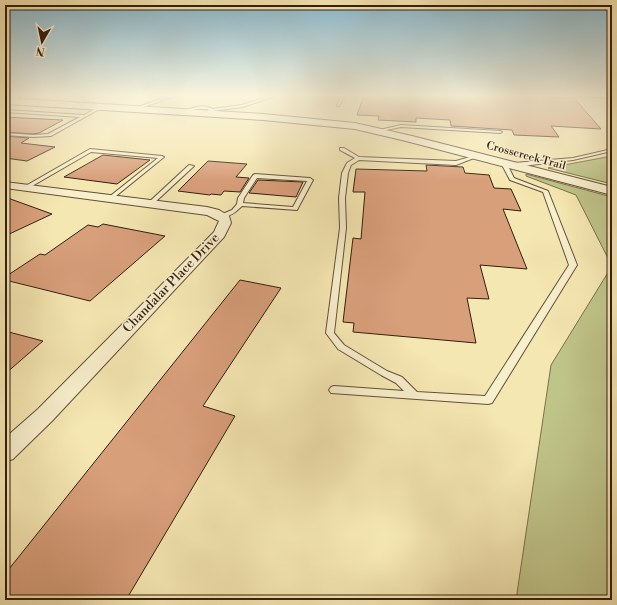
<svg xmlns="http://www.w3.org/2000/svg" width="617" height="605" viewBox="0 0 617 605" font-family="'Libre Bodoni',serif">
<rect width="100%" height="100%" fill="#f5e7b2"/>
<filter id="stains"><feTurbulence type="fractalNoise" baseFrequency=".005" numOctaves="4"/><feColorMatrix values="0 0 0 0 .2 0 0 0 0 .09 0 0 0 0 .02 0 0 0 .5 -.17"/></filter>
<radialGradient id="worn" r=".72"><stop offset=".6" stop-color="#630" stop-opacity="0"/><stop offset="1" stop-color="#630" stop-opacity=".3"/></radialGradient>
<!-- green -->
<g fill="#bfc489" stroke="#79714c">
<polygon points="612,156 612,184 548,168"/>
<polygon points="526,174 612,197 612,600 516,600 551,365 612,266 576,195 526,176"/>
</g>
<!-- building -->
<g fill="#d89f7b" stroke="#331e10">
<polygon points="364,95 510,95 574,98 601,129 551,126 559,137 514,135 512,130 451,126 450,120 416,118 416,122 378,120 379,116 357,115"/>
<polygon points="5,117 63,120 39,133 33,134 5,132"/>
<polygon points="5,136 29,138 21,143 55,147 27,161 5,158"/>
<polygon points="103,155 150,160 117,184 64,177"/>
<polygon points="208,161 247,164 236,177 249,178 240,192 224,191 221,195 211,194 210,195 178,191"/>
<polygon points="426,165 463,167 465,173 489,175 494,188 511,189 521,211 503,209 527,269 480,265 489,299 467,298 476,343 353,332 354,323 343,322 353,238 361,239 365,192 353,192 356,169 427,171"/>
<polygon points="258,180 303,182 296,197 249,193"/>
<polygon points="5,197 52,214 5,236"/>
<polygon points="103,224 165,236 90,301 5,280 5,277 40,254 45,255 88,225 98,227"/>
<polygon points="240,280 281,288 203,406 235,416 126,600 5,600 5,574"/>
<polygon points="5,331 43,341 5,374"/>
</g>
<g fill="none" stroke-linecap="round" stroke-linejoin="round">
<defs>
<g id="service">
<polygon points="172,95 178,95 135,110 132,109"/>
<path d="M272,95H278L243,107L212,111L207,115L205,114L209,109H196L185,113L183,112C191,108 205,103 212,109L242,105Z"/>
<polygon points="341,95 345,95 339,106 337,106"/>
<polygon points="577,95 612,96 612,98 579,96"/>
<polygon points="100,106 103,107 51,136 33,137 5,135 5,133 33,135 48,134 80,117 5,112 5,110 84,115"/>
<polygon points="401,125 500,131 502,132 500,133 401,127 377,132 375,131"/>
<polygon points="340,148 344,148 359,157 456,161 477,155 479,156 456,165 359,160 351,165 348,173 345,198 346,228 334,333 344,345 387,371 402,377 417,392 485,396 569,265 543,192 510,180 501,163 506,162 514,178 548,191 577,265 492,403 488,404 331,393 329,390 331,387 334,386 404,391 396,383 381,375 338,349 326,333 340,228 339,198 342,173 347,163 355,158 340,150"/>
<polygon points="90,149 162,156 164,157 111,200 108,198 109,197 158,158 91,152 27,189 22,188"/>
<polygon points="612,149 612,151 573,160 514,167 511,165 514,163 573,158"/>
<polygon points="189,165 194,166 152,205 148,205 148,203"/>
<path d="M255,174L310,178L313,180L297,210L242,206C236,212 229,218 220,217V215L232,210L237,204L238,198L253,175ZM257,178L307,181L293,207L243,203L244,198Z"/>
</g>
<polygon id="minor" points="5,182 207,207 219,210 229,216 231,223 224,237 52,421 13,459 5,462 5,438 38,409 214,232 219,221 207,215 5,188"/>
<polygon id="tertiary" points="5,98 263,114 355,123 412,136 612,187 612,195 406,141 355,129 263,120 5,104"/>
<polygon id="primary" points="5,95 23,95 21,97 5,101"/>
</defs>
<!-- service casing -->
<use href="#service" stroke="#645038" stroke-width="2"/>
<!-- minor casing -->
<use href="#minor" stroke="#645038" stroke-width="2"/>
<!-- tertiary casing -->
<use href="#tertiary" stroke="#645038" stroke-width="2"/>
<!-- primary casing -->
<use href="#primary" stroke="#331e10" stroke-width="2"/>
<!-- service -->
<use href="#service" fill="#f8efcd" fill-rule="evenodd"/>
<!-- minor -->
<use href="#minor" fill="#f8efcd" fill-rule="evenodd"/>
<!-- tertiary -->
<use href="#tertiary" fill="#f8efcd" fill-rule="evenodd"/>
<!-- primary -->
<use href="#primary" fill="#f5e7b2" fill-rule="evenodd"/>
</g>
<!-- sky -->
<linearGradient id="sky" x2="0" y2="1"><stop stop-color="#89b9d0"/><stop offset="0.53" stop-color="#faf4dc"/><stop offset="1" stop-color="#faf4dc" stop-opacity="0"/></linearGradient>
<rect width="617" height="180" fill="url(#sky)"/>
<g text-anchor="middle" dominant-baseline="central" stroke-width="3" stroke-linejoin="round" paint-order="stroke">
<!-- far-street labels -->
<g font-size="11" fill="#331e10" stroke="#f8efcd">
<text transform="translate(526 156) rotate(15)">Crosscreek Trail</text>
</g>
<!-- street labels -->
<g font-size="13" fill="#331e10" stroke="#f8efcd">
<text transform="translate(171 283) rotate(-46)">Chandalar Place Drive</text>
</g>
</g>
<!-- margin -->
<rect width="617" height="605" fill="none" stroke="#f5e7b2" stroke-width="20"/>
<rect x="6" y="6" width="605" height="593" fill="none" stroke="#331e10" stroke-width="2"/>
<rect x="10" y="10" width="597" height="585" fill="none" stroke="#331e10"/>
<!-- north arrow -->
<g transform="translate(42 42) rotate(189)" stroke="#f8efcd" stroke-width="3" paint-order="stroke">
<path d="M0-3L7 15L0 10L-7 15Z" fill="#331e10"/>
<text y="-6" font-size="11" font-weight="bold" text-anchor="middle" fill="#331e10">N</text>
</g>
<rect width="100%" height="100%" filter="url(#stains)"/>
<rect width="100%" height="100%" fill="url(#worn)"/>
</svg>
